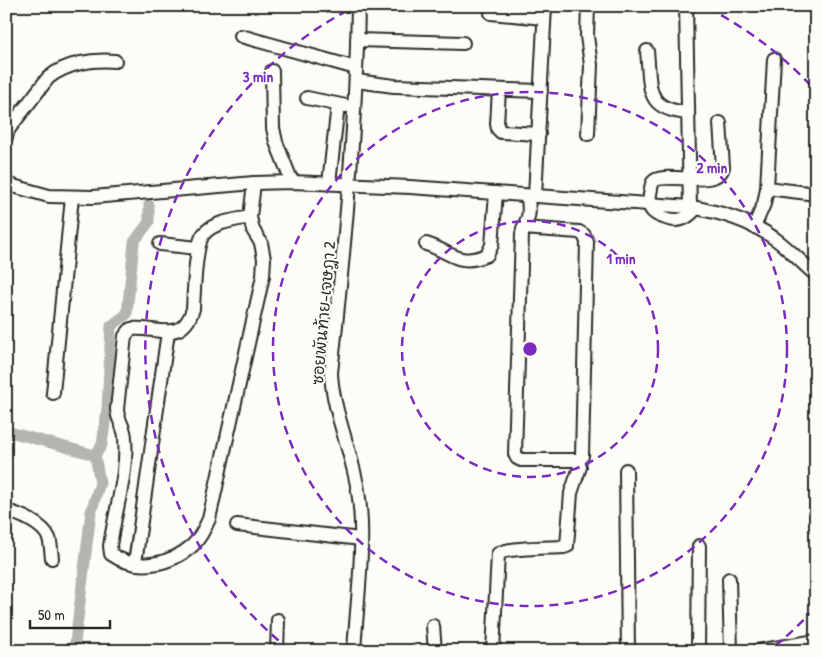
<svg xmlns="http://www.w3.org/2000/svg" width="822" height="657" viewBox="0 0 822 657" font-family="'Patrick Hand','Playpen Sans Thai',sans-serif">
<rect width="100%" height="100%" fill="#fdfcf7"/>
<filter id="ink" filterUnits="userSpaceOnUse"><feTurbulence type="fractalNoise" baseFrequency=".02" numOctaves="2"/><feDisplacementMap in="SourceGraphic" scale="10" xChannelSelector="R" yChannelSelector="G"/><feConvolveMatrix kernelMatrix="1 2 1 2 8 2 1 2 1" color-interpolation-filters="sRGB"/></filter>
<g filter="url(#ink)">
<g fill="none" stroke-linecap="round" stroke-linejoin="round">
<!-- canal -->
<g stroke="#b5b4b1" stroke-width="11">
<polyline points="6,431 95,455 100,483 91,512 74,651"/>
<polyline points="95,455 102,445 107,409 111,326 127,314 134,242 149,222 149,205"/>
</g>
<defs>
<g id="minor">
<polyline points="588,6 587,36 591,65 588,134"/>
<polyline points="686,6 690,207"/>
<polyline points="491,13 544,18"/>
<polyline points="241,36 356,68"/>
<polyline points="357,40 463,43"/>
<path d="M647,51C651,88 644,109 688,113"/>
<polyline points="272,71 273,128 276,142 292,182"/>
<polyline points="356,81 394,86 541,91"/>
<polyline points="499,90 497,124 498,129 501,132 539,134"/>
<polyline points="307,98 346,106"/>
<path d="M6,137L8,130L48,78C66,63 93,59 115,61"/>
<polyline points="329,183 338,105"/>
<path d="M6,184L49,196L93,197L254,183L292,182L410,187L690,207C722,212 752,221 778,241C791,251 803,264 816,275"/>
<polyline points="767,188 816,194"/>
<polyline points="535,196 545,6"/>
<path d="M696,208C687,220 677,223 663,217C658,215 653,213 651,209C648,204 650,198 650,194C651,190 651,185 653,182C662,170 718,190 723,167L720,123"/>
<path d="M250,217C236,220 212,222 203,235C195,247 194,292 193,309C182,345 157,326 131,329L125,336L117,409C117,420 125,427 125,438C128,474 115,510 110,546L111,554C136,572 171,565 193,545C200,538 205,528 209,519L263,276L264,259L261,243L253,230L250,217L254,183"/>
<polyline points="754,227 764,204 767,188 774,59"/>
<path d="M523,228L579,232L584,235L587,242L582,456L580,460H521L517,458L515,454L522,234C523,228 526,223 528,217C530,211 528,202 528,196"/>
<polyline points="160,244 198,248"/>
<path d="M426,244C452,252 457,267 487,255L492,245L496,193"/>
<polyline points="53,393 72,197"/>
<polyline points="626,470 628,651"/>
<path d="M6,511C20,514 43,524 49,538C51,544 51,551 52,558"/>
<polyline points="237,525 361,539"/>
<polyline points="135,563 168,332"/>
<polyline points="729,579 731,651"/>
<polyline points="433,626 435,651"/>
<polyline points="277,651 278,620"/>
<path d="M354,651C357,601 366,540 358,491C352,451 333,413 331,373C344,251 356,129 358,6"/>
<path d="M493,651L498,554C507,547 550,548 564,547L567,546L571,493L580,467"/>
<polyline points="698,651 699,546"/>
<polyline points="757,651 816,641"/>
</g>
</defs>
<!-- minor casing -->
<use href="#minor" stroke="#2b2b2b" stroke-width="16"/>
<!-- minor -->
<use href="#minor" stroke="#fdfcf7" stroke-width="12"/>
</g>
</g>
<!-- distance rings -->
<g fill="none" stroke="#7b2cbf" stroke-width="2.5" stroke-dasharray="9 6">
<circle cx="530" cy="349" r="128"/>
<circle cx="530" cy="349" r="257"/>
<path d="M814 609A385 385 0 0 1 770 650M290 650A385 385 0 0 1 352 8M708 8A385 385 0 0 1 814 89"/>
</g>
<g text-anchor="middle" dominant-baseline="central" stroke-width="4.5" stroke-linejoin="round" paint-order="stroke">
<!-- street labels -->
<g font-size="16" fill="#2b2b2b" stroke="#fdfcf7">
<text transform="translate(323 313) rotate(-85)">ซอยพันท้าย-เจษฎา 2</text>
</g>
</g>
<circle cx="530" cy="349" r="8" fill="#7b2cbf" stroke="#fdfcf7" stroke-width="2.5"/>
<g font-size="15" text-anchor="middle" font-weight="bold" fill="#7b2cbf" stroke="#fdfcf7" stroke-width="4.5" stroke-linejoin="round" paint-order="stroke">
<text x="258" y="82">3 min</text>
<text x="712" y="173">2 min</text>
<text x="621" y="264">1 min</text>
</g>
<!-- margin -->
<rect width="822" height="657" fill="none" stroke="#fdfcf7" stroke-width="25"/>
<rect x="12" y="12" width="797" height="632" fill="none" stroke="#2b2b2b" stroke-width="2" filter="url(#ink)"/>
<!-- scale -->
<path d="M30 620v8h80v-8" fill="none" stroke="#2b2b2b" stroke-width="2.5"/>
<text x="38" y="620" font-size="15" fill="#2b2b2b" stroke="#fdfcf7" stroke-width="4" paint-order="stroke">50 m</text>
</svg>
